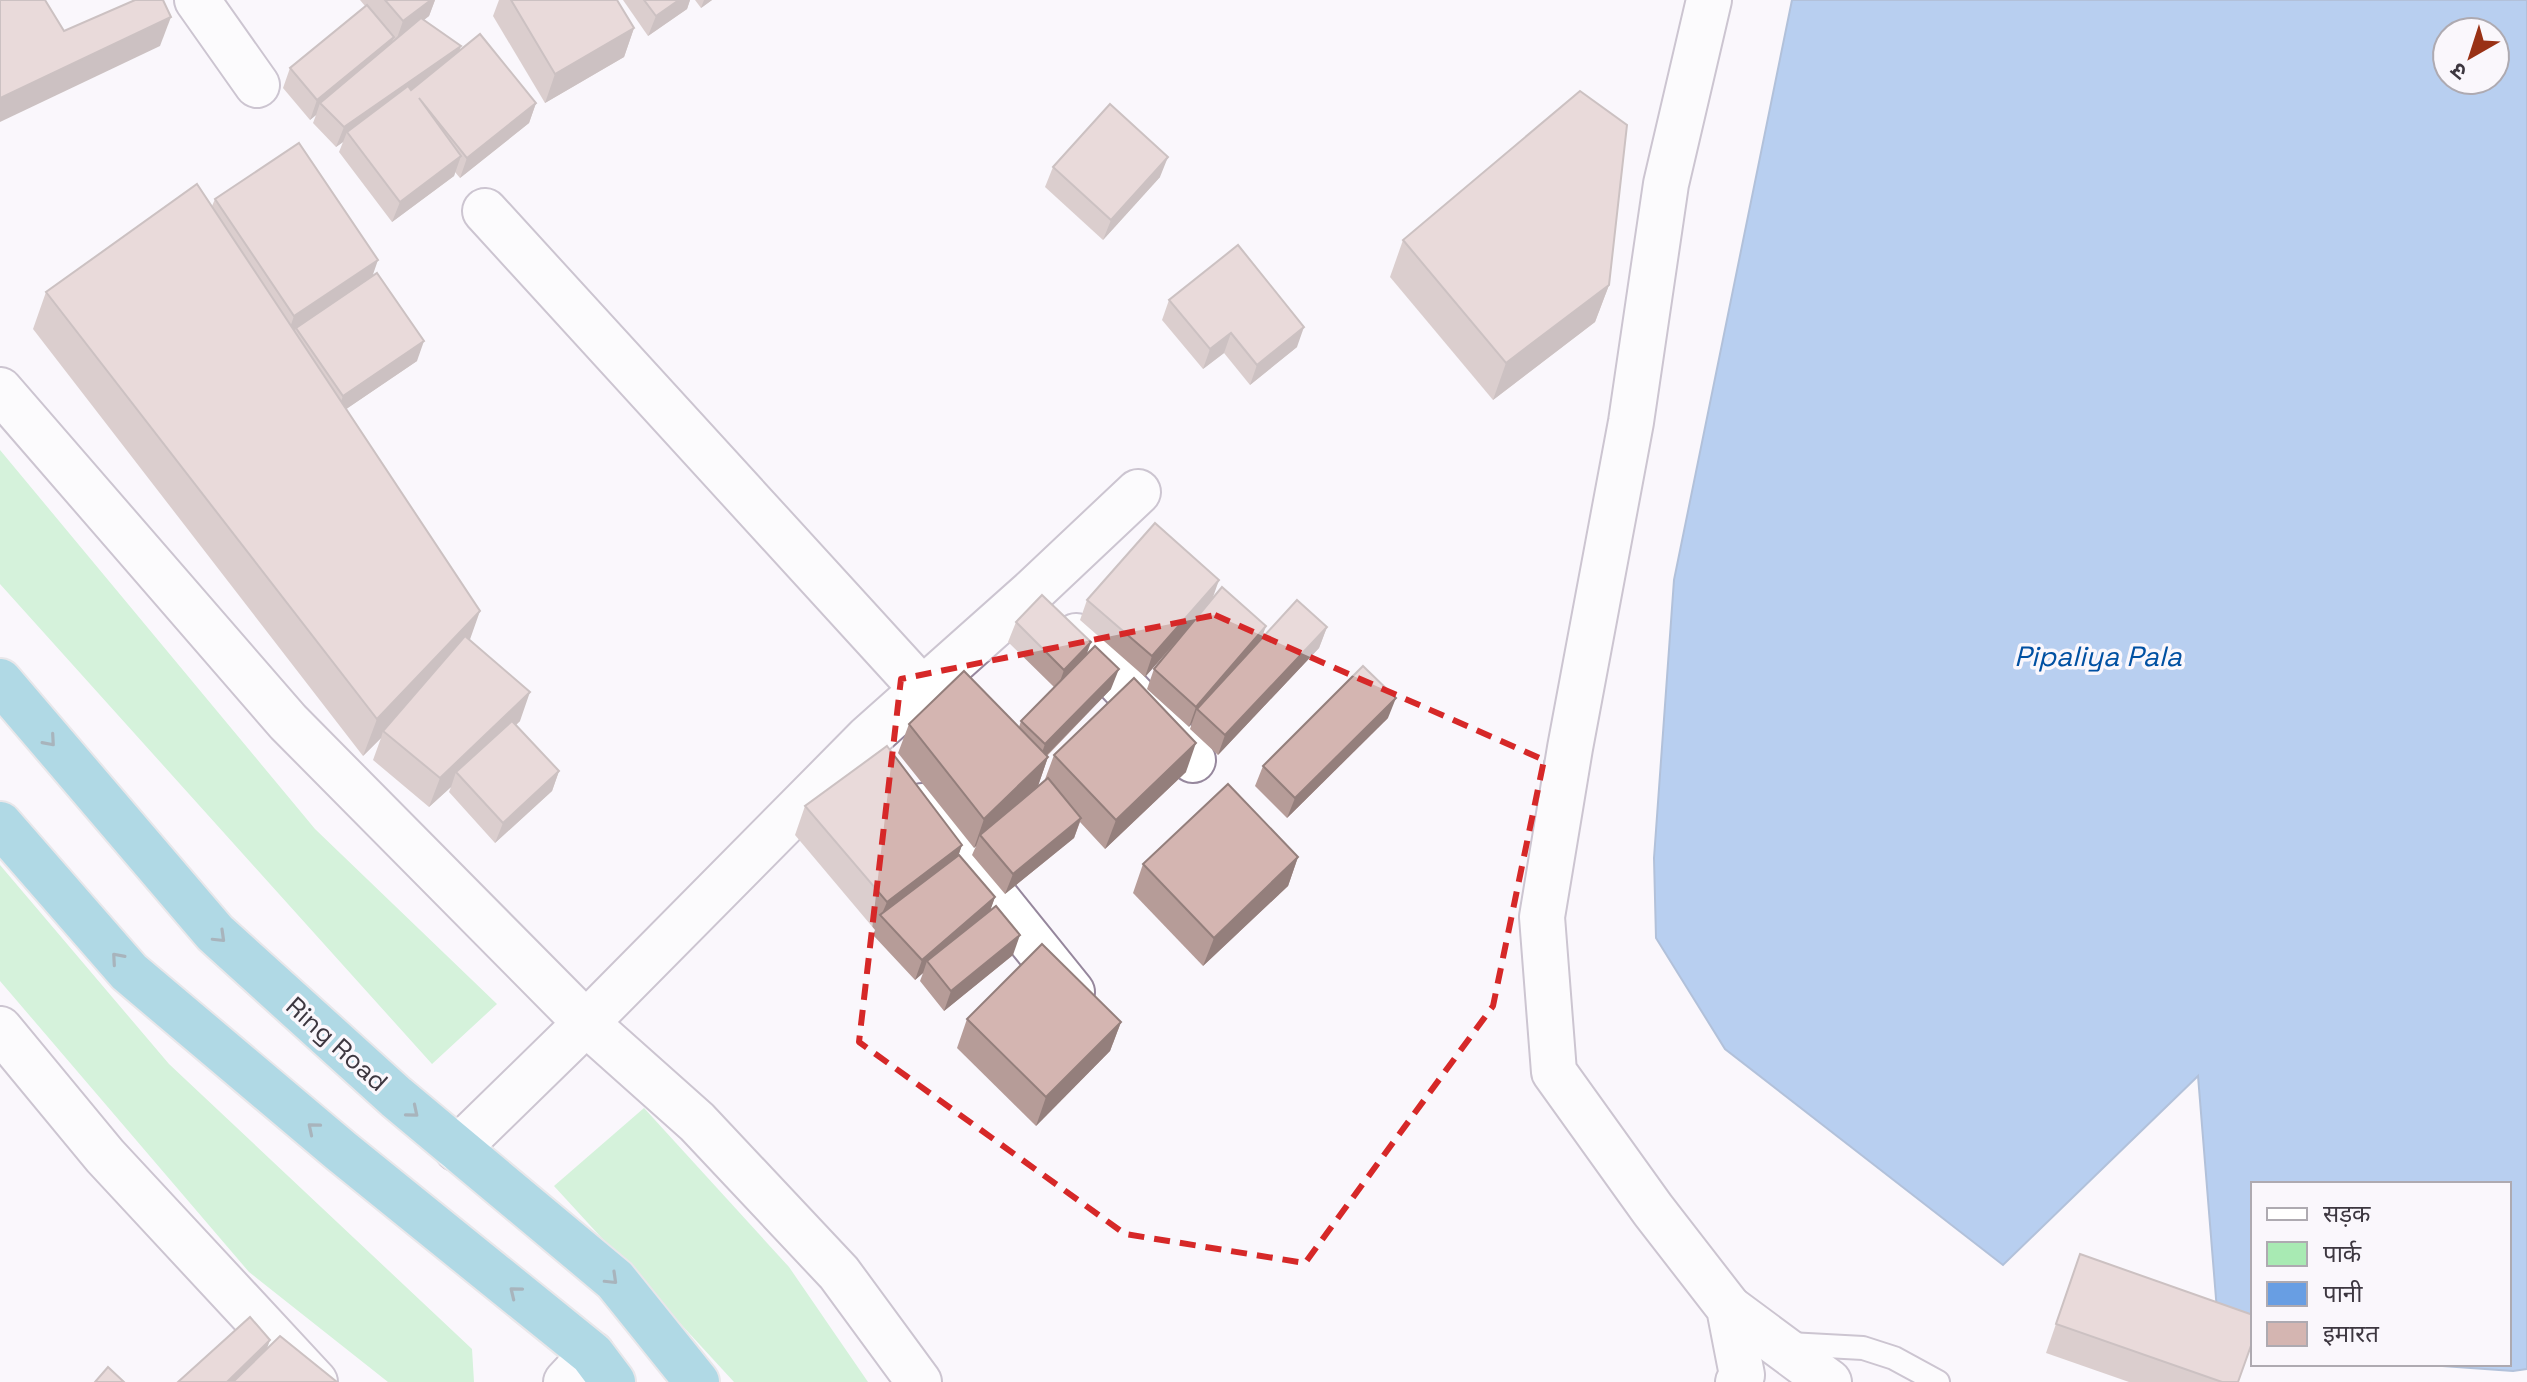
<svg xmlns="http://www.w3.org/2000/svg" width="2527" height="1382" viewBox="0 0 2527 1382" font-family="'Space Grotesk','Noto Sans Devanagari',sans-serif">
<rect width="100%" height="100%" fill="#faf7fc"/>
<!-- green -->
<g fill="#a8eab3">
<polygon points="0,450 315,829 497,1004 432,1064 0,584"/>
<polygon points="0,865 169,1064 472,1349 474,1382 388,1382 249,1272 0,981"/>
<polygon points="644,1108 789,1267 868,1382 734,1382 554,1186"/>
</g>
<!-- water -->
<path fill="#689ee3" stroke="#5b7fb2" stroke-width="2" fill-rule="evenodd" d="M1792,0H2527V1369L2513,1371L2414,1364H2509V1184H2253V1334L2218,1323L2198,1076L2003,1265L1725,1049L1656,938L1654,858L1674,580ZM2447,32H2495V80H2447Z"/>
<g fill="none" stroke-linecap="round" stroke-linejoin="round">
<defs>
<polyline id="service" points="1789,1344 1863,1348 1894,1358 1938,1382"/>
<g id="minor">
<polyline points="197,0 257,85"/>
<polyline points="485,211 922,689"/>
<polyline points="1076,636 1193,760"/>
<polyline points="922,806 1072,992"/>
<polyline points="457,1149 586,1023 868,738 1033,591 1138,492"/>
<polyline points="1729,1308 1829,1382"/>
<polyline points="566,1382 592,1354"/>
</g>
<g id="tertiary">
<polyline points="1709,0 1666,184 1631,422 1570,748 1542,917 1554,1072 1653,1210 1729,1308 1742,1375 1738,1382"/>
<polyline points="0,390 288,722 586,1023 697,1122 839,1273 919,1382"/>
<polyline points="0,1029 105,1156 315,1382"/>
</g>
<g id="trunk">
<polyline points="0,681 215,933 396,1097 615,1280 697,1382"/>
<polyline points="0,824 129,972 341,1151 592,1354 613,1382"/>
</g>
</defs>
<!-- service casing -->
<use href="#service" stroke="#96879d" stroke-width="26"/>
<!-- minor casing -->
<use href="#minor" stroke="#96879d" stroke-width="48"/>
<!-- tertiary casing -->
<use href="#tertiary" stroke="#96879d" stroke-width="48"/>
<!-- trunk casing -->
<use href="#trunk" stroke="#d4d3d5" stroke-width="48"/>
<!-- service -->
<use href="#service" stroke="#fff" stroke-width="22"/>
<!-- minor -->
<use href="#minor" stroke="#fff" stroke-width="44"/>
<!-- tertiary -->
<use href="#tertiary" stroke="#fff" stroke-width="44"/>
<!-- trunk -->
<use href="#trunk" stroke="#58b3ca" stroke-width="44"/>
</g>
<!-- wall -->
<g fill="#b69c98">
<polygon points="360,0 435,0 429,16 424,20 460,50 536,103 529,123 460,178 455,172 454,176 392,222 339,152 343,142 336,147 313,123 316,115 310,120 283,88 290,68 365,6"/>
<polygon points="499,0 617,0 634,28 624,57 545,103 493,16"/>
<polygon points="623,0 690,0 687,9 648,36"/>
<polygon points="695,0 712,0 701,8"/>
<polygon points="1053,167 1160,177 1103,240 1045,187"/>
<polygon points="215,199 372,276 417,361 346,409 470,640 520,721 516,725 559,771 552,791 495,843 449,792 451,787 429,807 373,760 381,738 363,756 33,329 46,292 212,206"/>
<polygon points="1403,240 1609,285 1595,322 1493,400 1390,277"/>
<polygon points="1169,300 1297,347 1250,385 1224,353 1203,369 1162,320"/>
<polygon points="1213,598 1261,639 1327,627 1319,648 1218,755 1190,729 1192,723 1189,727 1147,689 1154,669 1191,625 1145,677 1080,620 1087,600"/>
<polygon points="1016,622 1087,653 1111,689 1047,756 1048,757 1038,786 1029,794 1044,782 1054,755 1186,772 1105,849 1080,822 1074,838 1005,894 972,855 976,846 974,848 898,753 909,724 1019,727 1021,721 1054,687 1008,642"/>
<polygon points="1388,718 1287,818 1255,786 1263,766"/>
<polygon points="805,806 962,845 958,856 995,897 990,910 1013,955 944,1011 920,981 923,973 915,980 873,935 875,930 795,835"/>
<polygon points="1298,857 1288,886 1203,966 1133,893 1143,864"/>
<polygon points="967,1019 1121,1022 1110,1051 1036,1126 957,1048"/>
<polygon points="2080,1254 2238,1382 2129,1382 2046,1353"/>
</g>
<!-- shaded-wall -->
<g fill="#947f7c">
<polygon points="431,0 435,0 429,16 396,41 403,21"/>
<polygon points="679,0 690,0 687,9 648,36 656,16"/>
<polygon points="704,0 712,0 701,8"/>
<polygon points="171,17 160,46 0,122 0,98"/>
<polygon points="634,28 624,57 545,103 555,74"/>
<polygon points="394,37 386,57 320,103 316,115 310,120 317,100"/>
<polygon points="461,46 454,66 347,132 343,142 336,147 344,127"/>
<polygon points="536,103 529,123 460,178 467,158"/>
<polygon points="461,156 454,176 392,222 400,202"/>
<polygon points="1168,157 1160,177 1103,240 1111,220"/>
<polygon points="378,260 368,289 296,328 292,339 284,345 294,316"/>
<polygon points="1609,285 1595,322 1493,400 1506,363"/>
<polygon points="1304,327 1297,347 1250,385 1257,365"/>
<polygon points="1231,333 1224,353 1203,369 1210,349"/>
<polygon points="424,341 417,361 336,416 343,396"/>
<polygon points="1219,580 1212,600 1145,677 1152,656"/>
<polygon points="480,611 467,648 383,731 381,738 363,756 377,719"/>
<polygon points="1266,626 1259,646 1197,709 1192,723 1189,727 1196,707"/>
<polygon points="1327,627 1319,648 1218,755 1225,735"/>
<polygon points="1091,642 1084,662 1057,690 1064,670"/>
<polygon points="1119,669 1111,689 1038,764 1045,744"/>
<polygon points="530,692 520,721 461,777 456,772 451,787 429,807 440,778"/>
<polygon points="1396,698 1388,718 1287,818 1295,798"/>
<polygon points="1196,743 1186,772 1105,849 1116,820"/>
<polygon points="1048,757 1038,786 983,839 980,835 976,846 974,848 984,819"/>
<polygon points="559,771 552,791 495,843 503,823"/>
<polygon points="1081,818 1074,838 1005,894 1013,874"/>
<polygon points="962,845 952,874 881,916 887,902"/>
<polygon points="1298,857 1288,886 1203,966 1214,938"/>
<polygon points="995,897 988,917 927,961 923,973 915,980 922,960"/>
<polygon points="1020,935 1013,955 944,1011 951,991"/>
<polygon points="1121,1022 1110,1051 1036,1126 1046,1097"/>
<polygon points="270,1340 263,1360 240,1382 227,1382"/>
</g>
<!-- building -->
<g fill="#d4b5b1" stroke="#947f7c" stroke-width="2">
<polygon points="0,0 45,0 64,31 135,0 163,0 171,17 0,98"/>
<polygon points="385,0 431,0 403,21"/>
<polygon points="511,0 617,0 634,28 555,74"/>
<polygon points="644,0 679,0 656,16"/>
<polygon points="367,5 394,37 317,100 290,68"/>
<polygon points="421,18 461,46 344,127 320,103"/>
<polygon points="480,34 536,103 467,158 419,98 461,156 400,202 347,132 408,86 411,90"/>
<polygon points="1580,91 1627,125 1609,285 1506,363 1403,240"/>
<polygon points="1110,104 1168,157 1111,220 1053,167"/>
<polygon points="299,143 378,260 294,316 215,199"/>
<polygon points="197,184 480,611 377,719 46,292"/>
<polygon points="1238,245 1304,327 1257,365 1231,333 1210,349 1169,300"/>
<polygon points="377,273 424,341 343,396 296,328"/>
<polygon points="1155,523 1219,580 1152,656 1087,600"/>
<polygon points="1222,587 1266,626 1196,707 1154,669"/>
<polygon points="1042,595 1091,642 1064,670 1016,622"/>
<polygon points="1297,600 1327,627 1225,735 1197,709"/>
<polygon points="465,636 530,692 440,778 383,731"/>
<polygon points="1095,646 1119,669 1045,744 1021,721"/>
<polygon points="1363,666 1396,698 1295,798 1263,766"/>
<polygon points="964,671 1048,757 984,819 909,724"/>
<polygon points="1134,678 1196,743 1116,820 1054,755"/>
<polygon points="512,721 559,771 503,823 456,772"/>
<polygon points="887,746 962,845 887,902 805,806"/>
<polygon points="1048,778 1081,818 1013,874 980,835"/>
<polygon points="1228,784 1298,857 1214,938 1143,864"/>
<polygon points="959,855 995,897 922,960 880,915"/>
<polygon points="996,906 1020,935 951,991 927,961"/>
<polygon points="1042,944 1121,1022 1046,1097 967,1019"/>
<polygon points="2080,1254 2253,1315 2253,1340 2238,1382 2222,1382 2056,1324"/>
<polygon points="250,1317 270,1340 227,1382 178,1382"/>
<polygon points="280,1336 337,1382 233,1382"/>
<polygon points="108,1367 124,1382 95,1382"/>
</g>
<!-- one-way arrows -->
<defs><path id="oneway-chevron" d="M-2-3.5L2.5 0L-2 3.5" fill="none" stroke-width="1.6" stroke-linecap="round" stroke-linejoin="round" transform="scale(2)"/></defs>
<g stroke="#466270">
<use href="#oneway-chevron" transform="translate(50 741) rotate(49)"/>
<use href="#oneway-chevron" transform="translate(220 937) rotate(44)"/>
<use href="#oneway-chevron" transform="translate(117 958) rotate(-131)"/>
<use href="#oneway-chevron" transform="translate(413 1112) rotate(40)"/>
<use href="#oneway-chevron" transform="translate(313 1128) rotate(-140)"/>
<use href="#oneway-chevron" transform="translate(612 1279) rotate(44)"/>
<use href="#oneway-chevron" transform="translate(515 1292) rotate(-141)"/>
</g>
<!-- marked area -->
<path d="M0 0H2527V1382H0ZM1215,615L1544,760L1493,1006L1305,1263L1125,1234L859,1042L901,679Z" fill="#faf7fc" fill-opacity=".55" fill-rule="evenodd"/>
<path fill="none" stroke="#d62828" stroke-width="6" stroke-dasharray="16 10" stroke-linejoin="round" d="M1215,615L1544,760L1493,1006L1305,1263L1125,1234L859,1042L901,679Z"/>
<g text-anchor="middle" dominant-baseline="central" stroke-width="7" stroke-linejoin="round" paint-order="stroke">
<!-- street labels -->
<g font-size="26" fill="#3d3740" stroke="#faf7fc">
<text transform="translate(337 1044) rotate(42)">Ring Road</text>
</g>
<!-- water labels -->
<g font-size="28" font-style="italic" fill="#0050a2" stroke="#faf7fc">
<text x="2098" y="656">Pipaliya Pala</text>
</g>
</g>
<!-- legend -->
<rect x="2251" y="1182" width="260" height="184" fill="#faf7fc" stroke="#aeaab1" stroke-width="2"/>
<rect x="2267" y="1208" width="40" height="12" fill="#ffffff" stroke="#aeaab1" stroke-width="2"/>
<text x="2323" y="1222" font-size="24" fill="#3d3740">सड़क</text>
<rect x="2267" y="1242" width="40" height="24" fill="#a8eab3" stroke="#aeaab1" stroke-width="2"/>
<text x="2323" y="1262" font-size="24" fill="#3d3740">पार्क</text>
<rect x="2267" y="1282" width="40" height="24" fill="#689ee3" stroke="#aeaab1" stroke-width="2"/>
<text x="2323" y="1302" font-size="24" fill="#3d3740">पानी</text>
<rect x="2267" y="1322" width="40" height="24" fill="#d4b5b1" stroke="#aeaab1" stroke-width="2"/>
<text x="2323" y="1342" font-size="24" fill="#3d3740">इमारत</text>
<!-- north arrow -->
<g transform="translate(2471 56) rotate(219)"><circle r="38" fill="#faf7fc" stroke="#aeaab1" stroke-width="2"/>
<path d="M0-6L14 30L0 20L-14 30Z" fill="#993115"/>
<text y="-12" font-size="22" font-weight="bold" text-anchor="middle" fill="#3d3740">उ</text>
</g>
</svg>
